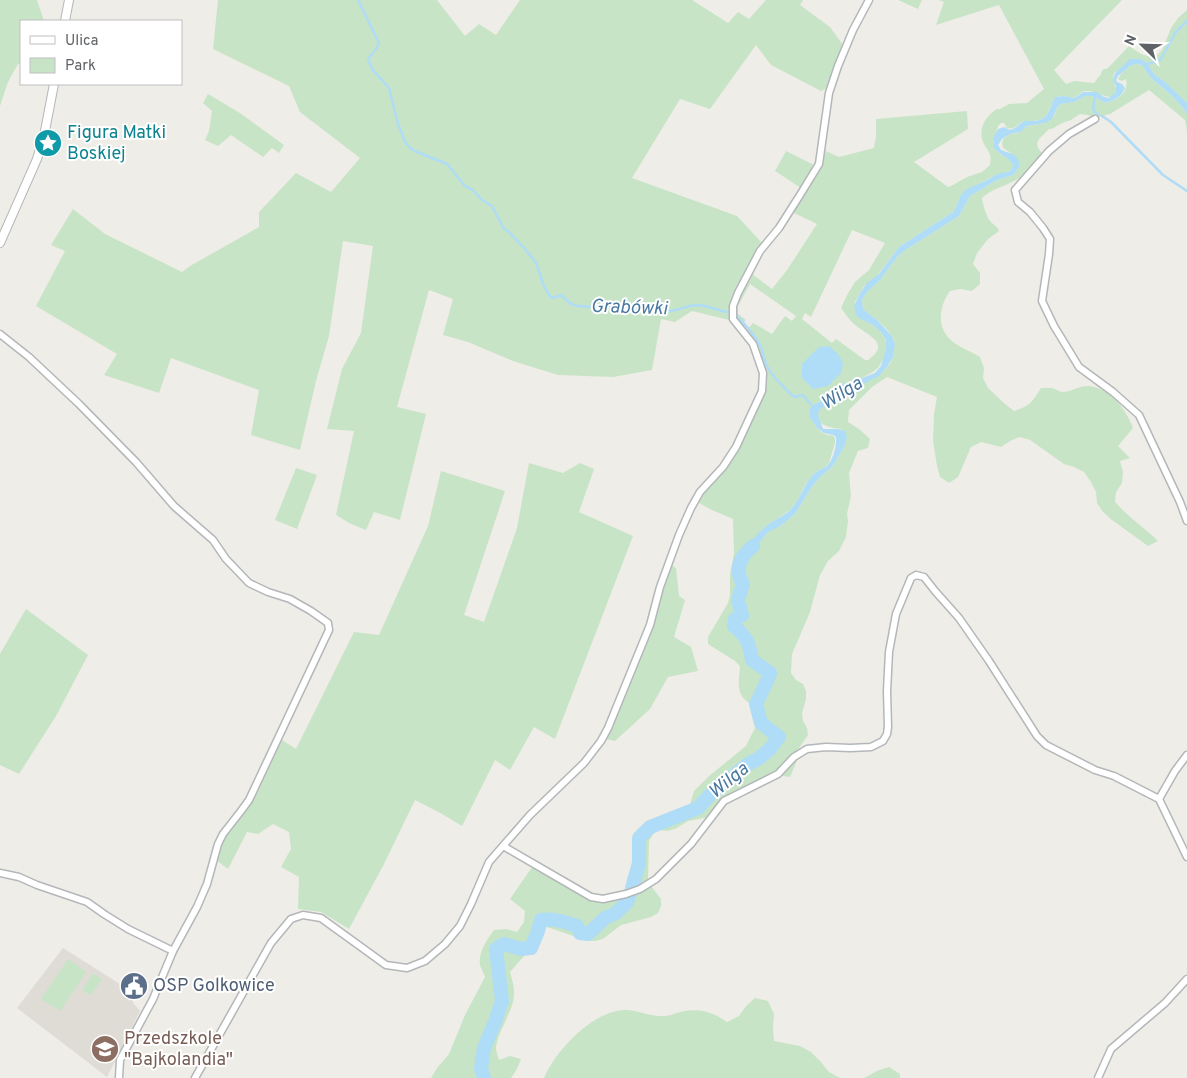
<svg xmlns="http://www.w3.org/2000/svg" width="1187" height="1078" viewBox="0 0 1187 1078" font-family="Overpass,sans-serif">
<rect width="100%" height="100%" fill="#efede7"/>
<!-- education -->
<polygon fill="#dfdcd6" points="63,948 134,993 133,1003 140,1011 107,1077 17,1008"/>
<!-- green -->
<g fill="#c8e4c6" fill-rule="evenodd">
<polygon points="0,0 37,0 44,21 21,21 21,64 18,64 8,82 0,106"/>
<polygon points="218,0 437,0 465,36 479,24 496,35 520,0 692,0 728,23 738,12 749,19 766,0 803,0 800,5 830,27 843,45 827,88 821,91 771,65 756,45 710,109 680,99 632,178 737,216 762,243 733,301 729,320 692,311 675,322 661,319 652,370 613,377 558,375 513,361 468,342 443,335 453,299 429,290 397,407 426,414 400,520 374,512 366,530 349,523 336,515 354,431 327,429 342,369 361,333 373,246 343,241 329,336 316,381 300,450 251,435 259,390 171,358 159,393 104,375 117,354 36,306 65,251 51,245 73,209 105,234 182,272 190,266 259,227 259,212 296,173 331,192 360,158 300,112 289,86 213,49"/>
<polygon points="898,0 922,0 918,9"/>
<path d="M939,0H1122L1054,70L1066,84L1074,81L1094,83L1101,74L1102,70L1108,68L1129,46L1141,54L1154,58L1162,50L1171,28L1178,18L1187,10V103L1164,81L1155,75L1146,62L1141,59H1131L1120,69L1114,73C1110,85 1123,88 1111,97C1102,97 1091,88 1082,92C1079,94 1077,96 1075,98L1063,96L1055,97C1046,115 1049,122 1024,121C1018,124 1015,130 1007,128L1004,123H1001L998,126L993,143C994,146 996,151 999,153C1003,157 1013,158 1013,166C1013,174 999,173 994,176C985,181 965,190 960,198C958,202 957,207 953,212L899,247L877,276L864,286L855,302V311L863,320L873,325L881,332L885,338L887,346L883,359L878,368L871,373L854,382L844,383L823,400L817,403L810,414C813,423 817,431 827,435C835,437 829,433 835,438V443L829,463L825,467L815,472L805,485L797,501L791,509L764,528L741,555L744,561L749,554L756,548L767,533L774,528L779,527L795,514L802,503L811,488L820,477L833,466L844,447L841,429C830,428 813,425 819,410C830,403 841,396 853,389C870,379 891,374 894,351C894,347 895,343 894,340C888,327 874,318 863,309L862,300L866,293L880,280L898,256L904,251L959,216L970,196L997,180L1013,175L1020,166L1011,153L1003,148L1002,143L1004,138L1010,134L1018,133L1027,126L1045,123L1054,116L1058,106L1061,104L1074,102L1085,96H1092L1106,103C1118,99 1129,93 1126,79L1122,81L1118,79V78H1119L1121,74L1130,66L1136,64L1142,65L1153,80L1171,95L1183,108L1187,114V131L1185,120L1149,90L1110,114L1095,118L1088,115L1080,114L1071,120L1062,123L1052,129H1049L1039,139L1037,144L1038,148L1042,153C1037,165 1025,176 1014,181C1003,187 991,189 982,198C983,205 985,212 988,218C991,224 997,225 999,231L988,239L977,253L973,264L980,273V284L972,291L960,289L950,291C939,306 936,328 952,341C960,348 971,351 980,357L984,368L983,378L988,388L1005,404L1014,411C1030,406 1032,402 1041,388C1044,388 1049,388 1052,388C1056,389 1060,392 1063,392C1071,392 1079,386 1086,386C1109,386 1126,409 1133,428L1118,446L1130,458L1120,461L1123,472L1122,483L1116,492L1115,502C1128,517 1144,527 1158,541L1148,546L1112,520L1103,512L1097,503L1096,492L1091,482L1084,472L1074,467L1064,464L1030,440L1020,437L1010,441L1001,447L981,442L971,447L958,477L949,483L940,477L937,466L933,441L934,414L937,397L887,377L872,387L849,410L848,422L859,429L870,439L868,448L858,451L849,473L851,496L847,514L848,521L846,537L839,551L828,561L820,575L810,612L792,654L791,673L796,680L803,684L806,691V699L802,713L803,721L807,728L808,735L799,748L796,763L790,777L774,775L734,796L710,817L688,821L675,829L667,831L660,830L653,834L649,841L648,879L651,886L661,899V906L658,913L651,917L621,925L603,939L595,941H588L544,926L532,947L510,972C512,980 515,988 514,996C512,1014 498,1030 496,1048C496,1052 498,1056 499,1060L510,1056L521,1059L517,1069L511,1078H431L437,1068L449,1054L465,1015L485,977C484,973 481,969 480,965C478,952 487,940 494,930L506,929L517,932L524,922L525,911L510,899L532,867L587,899L605,903L633,895L629,886L635,863L634,834L640,827L649,823L658,821L681,812L690,804L694,791L709,776L746,746L755,728L749,703C735,693 739,682 740,666L735,661L708,644V637L728,603L730,595V574L734,554L733,519L712,510L699,503L707,489L723,471L761,400L766,383L765,373L746,331L753,323L772,334L785,316L792,321L796,316L750,284L738,306V314L746,320L741,325L734,317V307L751,273L772,289L787,270L817,224L792,212L820,166L826,151L839,157L874,148L876,136V119L967,111L968,129L914,162L948,187L951,186L967,177L982,172L990,165C993,151 985,150 982,139C979,126 987,115 997,109H1000L1009,104L1027,103L1044,89L999,5L936,25L944,2ZM852,230L885,243L869,270L855,282L847,295L841,308C845,313 849,320 854,324C868,336 892,343 868,360H865L836,339L832,343L802,319L805,313L811,317Z"/>
<polygon points="208,94 240,113 284,145 279,153 272,148 263,157 231,135 218,146 205,140 209,131 212,111 203,103"/>
<polygon points="786,151 814,165 801,188 775,171"/>
<polygon points="529,463 563,473 580,463 594,469 579,512 633,536 555,739 534,727 510,770 495,760 462,826 442,814 415,800 384,864 349,929 321,912 298,909 299,877 281,867 291,849 289,832 273,824 258,834 247,832 228,869 216,860 219,845 251,803 279,738 296,749 354,632 379,635 428,526 441,471 505,491 464,615 484,622 517,528"/>
<polygon points="296,468 317,475 297,529 275,520"/>
<polygon points="671,565 676,568 679,596 685,600 674,637 691,647 698,671 668,677 650,709 615,741 606,739 650,634 664,585"/>
<polygon points="26,609 88,655 56,716 19,774 0,765 0,654"/>
<polygon points="68,959 86,972 60,1011 41,999"/>
<polygon points="93,973 102,979 91,995 82,990"/>
<path d="M755,998L768,1001L774,1014L773,1028L774,1041L800,1046L811,1052L821,1062L829,1072L840,1078H544C556,1050 594,1009 627,1010C640,1011 652,1017 665,1016C670,1016 675,1013 680,1012C699,1008 711,1011 727,1022L739,1016L746,1006Z"/>
<polygon points="889,1067 900,1074 900,1078 864,1078 877,1071"/>
</g>
<!-- water -->
<g fill="#afdcf7">
<path d="M1130,59H1141L1146,62L1155,75L1164,81L1187,103V114L1183,108L1171,95L1151,78L1142,65L1136,64L1130,66L1123,72L1118,76L1116,80L1117,82L1122,84L1125,88C1122,97 1114,100 1106,103L1092,96H1085L1074,102L1061,104L1058,106L1052,119L1045,123L1027,126L1020,132L1010,134L1002,139L998,145L1001,150C1011,154 1018,153 1020,166L1013,175L997,180L970,196L959,216L904,251L898,256L880,280L866,293L862,300L863,309L877,320L892,336L895,344L893,357L887,367L879,376L853,389L819,410L818,415L823,429H838L845,431L847,437L844,447L833,466L820,477L811,488L802,503L795,514L779,527L774,529L767,533L756,548L749,554L744,561L738,559C746,546 757,533 769,524C776,519 785,515 791,509C800,499 803,487 811,477C817,469 821,470 827,466C833,460 837,446 836,437L833,435L824,433L817,428L810,417V409L813,405L823,400L844,383H853L862,378L875,373L881,366L886,348V340L881,332L873,325L859,318L856,315L854,306L860,293L867,283L879,274L899,247L953,212C958,206 958,199 962,194C968,186 976,186 983,182C988,180 993,176 998,174C1005,171 1011,175 1013,165C1008,156 998,155 993,146L994,136L998,129L1004,127L1010,130L1015,128L1024,121C1049,122 1046,116 1055,97L1063,96L1075,98L1083,92H1097L1104,97L1109,98L1116,92V86L1113,80L1115,73Z"/>
<polygon points="829,346 839,355 843,364 841,373 828,386 813,389 802,378 802,364 819,347"/>
</g>
<g fill="none" stroke-linecap="round" stroke-linejoin="round">
<!-- stream -->
<g stroke="#afdcf7" stroke-width="2.5">
<path d="M358,0L379,43C377,50 371,53 368,60L372,69L389,88L398,124L405,142L410,148L417,152L447,164L465,186L473,190L482,200L492,206L504,229L509,232L524,248L536,263L544,286L549,295L552,298L556,297L561,295L571,304L578,306L670,311C680,310 688,305 697,305C708,305 718,311 728,312"/>
<polyline points="1145,65 1161,59 1175,33 1187,21"/>
<polyline points="1095,95 1093,109 1096,113 1099,115"/>
<polyline points="1102,116 1111,122 1163,175 1187,191"/>
<path d="M735,314C744,323 753,333 760,345C763,352 764,361 768,368C774,379 785,388 794,397L803,395L814,408"/>
</g>
<!-- river -->
<g stroke="#afdcf7" stroke-width="14">
<path d="M632,888L639,863V838L650,827L698,808L710,795L748,764L758,759L769,750L779,737L761,723L756,704L769,677L770,673L752,660C749,643 748,638 734,626L735,619L742,615L738,600L743,584C734,569 740,557 753,546"/>
<path d="M484,1078L481,1068L484,1048L495,1022L502,1001L496,949L504,944L521,949L531,948L538,931L541,920C553,918 565,922 577,926L580,933L588,934L605,918L616,913L627,902L630,894"/>
</g>
<defs>
<g id="minor">
<polyline points="1095,119 1069,134 1049,151 1015,190 1018,202 1030,212 1043,228 1050,239 1049,254 1042,301 1054,326 1079,367 1113,392 1139,415 1180,502 1187,521"/>
<polyline points="0,334 29,357 79,404 136,462 174,506 213,540 226,559 249,583 268,592 290,599 311,611 328,623 329,630 249,800 241,811 223,834 218,844 207,884 197,907 173,951 153,999 120,1060 119,1078"/>
<polyline points="1159,799 1175,771 1187,755"/>
<polyline points="503,846 591,897 603,899 626,894 640,889 656,879 691,844 724,801 778,774 794,757 807,749 826,747 850,748 871,747 883,741 887,734 888,727 887,691 889,652 896,614 911,578 916,575 924,577 935,591 959,618 989,661 1037,736 1046,745 1095,770 1114,776 1159,799 1187,857"/>
<polyline points="0,873 19,877 37,885 87,902 104,914 128,929 173,951"/>
<polyline points="195,1078 271,943 291,919 303,915 321,918 386,965 407,968 425,961 445,944 460,926 471,904 489,862 530,815 584,763 601,741 608,728 650,625 660,587 679,535 691,508 700,492 723,467 736,447 762,391 763,373 753,344 733,319 733,306 738,293 760,251 779,228 800,195 819,164 829,93 838,66 853,30 869,0"/>
<polyline points="1098,1078 1111,1049 1165,1003 1187,979"/>
</g>
<g id="tertiary">
<polyline points="65,21 69,0"/>
<polyline points="0,243 37,159 44,136 54,84"/>
</g>
</defs>
<!-- minor casing -->
<use href="#minor" stroke="#b4b7ba" stroke-width="9"/>
<!-- tertiary casing -->
<use href="#tertiary" stroke="#b4b7ba" stroke-width="10"/>
<!-- minor -->
<use href="#minor" stroke="#fff" stroke-width="6"/>
<!-- tertiary -->
<use href="#tertiary" stroke="#fff" stroke-width="8"/>
</g>
<!-- icons -->
<defs>
<symbol id="sight-disc" viewBox="-11 -11 22 22"><circle r="9.5" fill="#0f9aa8" stroke="#fff"/><path d="M0-6L1.8-2.2L6-1.7L2.9 1.2L3.7 5.4L0 3.3L-3.7 5.4L-2.9 1.2L-6-1.7L-1.8-2.2Z" fill="#fff"/></symbol>
<symbol id="civic-disc" viewBox="-11 -11 22 22"><circle r="9.5" fill="#5c6f8a" stroke="#fff"/><path d="M-.6-6.5H3V-4.5H.6V-3L4-1V1h2V6H-6V1h2V-1L-.6-3ZM-1.2 2.5V6h2.4V2.5Z" fill="#fff"/></symbol>
<symbol id="school-disc" viewBox="-11 -11 22 22"><circle r="9.5" fill="#8d6e63" stroke="#fff"/><path d="M0-5L7-2L0 1L-7-2ZM-4 1L0 2.5L4 1V4Q0 6-4 4Z" fill="#fff"/></symbol>
</defs>
<g fill-rule="evenodd">
<use href="#sight-disc" x="32" y="127" width="32" height="32"/>
<use href="#civic-disc" x="118" y="970" width="32" height="32"/>
<use href="#school-disc" x="89" y="1033" width="32" height="32"/>
</g>
<g text-anchor="middle" dominant-baseline="central" stroke-width="4" stroke-linejoin="round" paint-order="stroke">
<!-- culture labels -->
<g font-size="18" fill="#0d838f" stroke="#fff" text-anchor="start">
<text x="67" y="133">Figura Matki<tspan x="67" dy="21">Boskiej</tspan></text>
</g>
<!-- service labels -->
<g font-size="18" fill="#4e5e75" stroke="#fff" text-anchor="start">
<text x="153" y="986">OSP Golkowice</text>
</g>
<!-- education labels -->
<g font-size="18" fill="#785e54" stroke="#fff" text-anchor="start">
<text x="124" y="1039">Przedszkole<tspan x="124" dy="21">"Bajkolandia"</tspan></text>
</g>
<!-- water labels -->
<g font-size="19" font-style="italic" fill="#4979a1" stroke="#fff">
<text transform="translate(629 308) rotate(2)">Grabówki</text>
<text transform="translate(842 394) rotate(-32)">Wilga</text>
<text transform="translate(729 781) rotate(-39)">Wilga</text>
</g>
</g>
<!-- legend -->
<rect x="20" y="20" width="162" height="65" fill="#ffffff" stroke="#bfc0c2"/>
<rect x="30" y="36" width="25" height="8" fill="#ffffff" stroke="#bfc0c2"/>
<text x="65" y="45" font-size="15" fill="#5f6266">Ulica</text>
<rect x="30" y="58" width="25" height="15" fill="#c8e4c6" stroke="#bfc0c2"/>
<text x="65" y="70" font-size="15" fill="#5f6266">Park</text>
<!-- north arrow -->
<g transform="translate(1142 45) rotate(293)" stroke="#ffffff" stroke-width="4" paint-order="stroke">
<path d="M0-4L9 19L0 12L-9 19Z" fill="#5f6266"/>
<text y="-8" font-size="14" font-weight="bold" text-anchor="middle" fill="#5f6266">N</text>
</g>
</svg>
